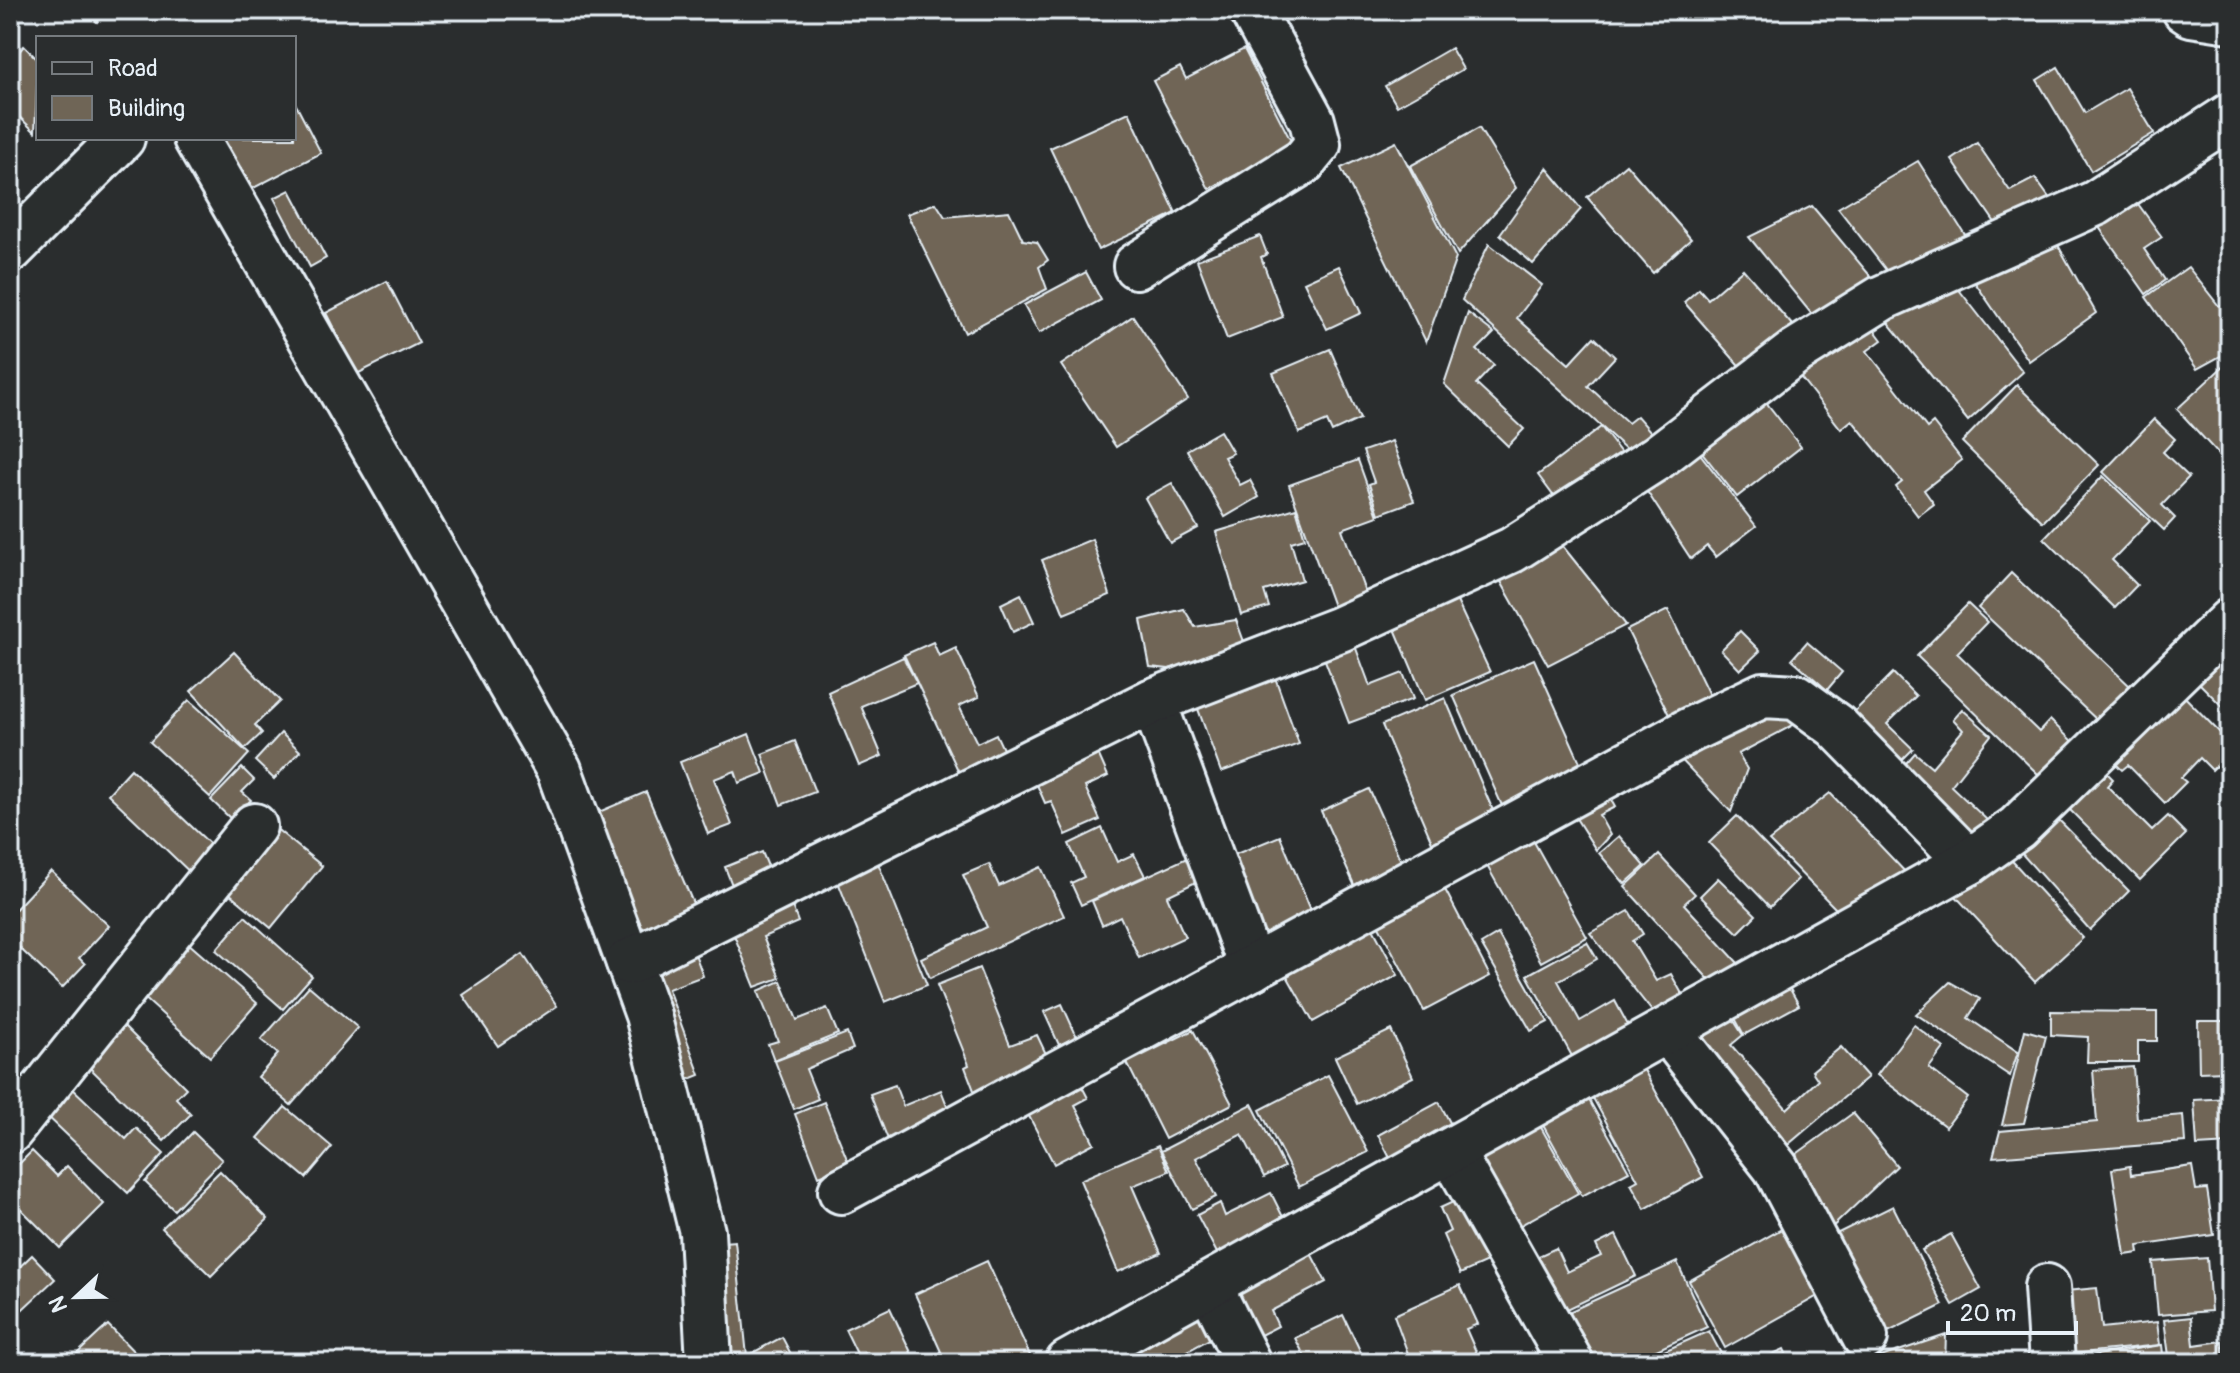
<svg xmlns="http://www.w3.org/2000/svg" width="2240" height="1373" viewBox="0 0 2240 1373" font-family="Pangolin,sans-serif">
<rect width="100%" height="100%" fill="#2a2d2e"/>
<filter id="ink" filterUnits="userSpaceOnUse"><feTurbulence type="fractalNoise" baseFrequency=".0125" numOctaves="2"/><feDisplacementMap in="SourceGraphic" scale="16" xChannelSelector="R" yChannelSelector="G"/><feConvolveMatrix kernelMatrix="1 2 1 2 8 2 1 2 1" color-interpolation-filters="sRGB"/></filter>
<g filter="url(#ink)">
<!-- building -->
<g fill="#6f6556" stroke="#e8f1f8" stroke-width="2">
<polygon points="81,10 106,10 97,22"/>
<polygon points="24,46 38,60 35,132 10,108 10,61"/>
<polygon points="1451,48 1463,69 1397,106 1385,86"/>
<polygon points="1244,49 1293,145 1209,189 1153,81 1180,67 1186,79"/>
<polygon points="2058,67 2085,113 2127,88 2154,133 2091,171 2037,80"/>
<polygon points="294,101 321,153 244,193 216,138 294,138"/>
<polygon points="1129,112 1176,213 1098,250 1050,148"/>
<polygon points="1479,128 1516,188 1458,254 1410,166"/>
<polygon points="1396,142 1456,258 1426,342 1341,168"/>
<polygon points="1977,143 2010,191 2035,178 2050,199 1998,227 1952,160"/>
<polygon points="1918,161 1969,241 1893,279 1838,208"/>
<polygon points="1626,164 1691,239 1653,273 1587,197"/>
<polygon points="1547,168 1581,209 1533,264 1500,234"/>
<polygon points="290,190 326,258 310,267 274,198"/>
<polygon points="2133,197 2162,237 2144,249 2165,280 2146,294 2096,223"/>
<polygon points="936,203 945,217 1009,211 1023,240 1037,242 1048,260 1039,267 1047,289 965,333 907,214"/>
<polygon points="1812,206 1877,284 1818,322 1749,237"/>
<polygon points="1260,236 1267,254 1261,257 1283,317 1227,339 1197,260"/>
<polygon points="2054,238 2096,313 2029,361 1967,271"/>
<polygon points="1489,244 1542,285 1517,318 1569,364 1594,337 1615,357 1588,386 1628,423 1637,416 1652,433 1628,451 1462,300"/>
<polygon points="1339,266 1361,313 1327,329 1304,282"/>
<polygon points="2188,267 2219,306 2230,301 2230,351 2197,369 2146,297"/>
<polygon points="1743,269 1793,326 1743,370 1684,302 1699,289 1708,299"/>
<polygon points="1086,272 1101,300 1039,333 1024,305"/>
<polygon points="387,281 419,343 357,374 326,313"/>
<polygon points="1953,282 2023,372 1968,421 1881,314"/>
<polygon points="1468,313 1494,333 1477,350 1494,365 1476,384 1524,429 1508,446 1444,384"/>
<polygon points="1133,316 1188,399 1116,447 1061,365"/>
<polygon points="1867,320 1882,340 1867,351 1927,428 1933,423 1962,460 1924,490 1934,504 1918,516 1896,487 1902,482 1852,420 1841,429 1798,374"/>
<polygon points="1330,349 1360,419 1332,432 1327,421 1299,433 1273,373"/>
<polygon points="2230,360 2230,467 2177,409"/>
<polygon points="2017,385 2099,465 2043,522 1962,442"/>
<polygon points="1758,392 1801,447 1737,497 1694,442"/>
<polygon points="2154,419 2175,439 2163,452 2189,477 2162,505 2175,518 2164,530 2103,472"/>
<polygon points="1601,427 1621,453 1558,502 1538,475"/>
<polygon points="1220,431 1233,453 1224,457 1240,485 1250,480 1259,497 1225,517 1187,450"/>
<polygon points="1392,441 1414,501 1379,514 1369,484 1374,482 1363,451"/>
<polygon points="1694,446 1756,526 1716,557 1707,546 1691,559 1646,490"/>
<polygon points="1358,460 1378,516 1342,529 1371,608 1338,620 1289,485"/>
<polygon points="2103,476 2150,521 2112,560 2137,585 2115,608 2044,538"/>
<polygon points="1172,483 1198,528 1170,543 1145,498"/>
<polygon points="1296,508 1305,538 1291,542 1302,580 1264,591 1269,607 1241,615 1216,532"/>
<polygon points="1553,534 1626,625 1548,665 1495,571"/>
<polygon points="1092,539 1110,595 1064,614 1042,560"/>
<polygon points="2011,573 2130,686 2098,721 1978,608"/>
<polygon points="1021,594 1034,622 1013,632 1001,604"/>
<polygon points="1455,597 1490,672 1425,700 1387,610"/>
<polygon points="1968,604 1987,622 1957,653 2039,732 2050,720 2075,744 2042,778 1917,656"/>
<polygon points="1184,609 1195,627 1236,620 1246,647 1169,669 1150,667 1141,620"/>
<polygon points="1668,610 1712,701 1672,721 1627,630"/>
<polygon points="1740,631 1760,651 1740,670 1721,650"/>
<polygon points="2230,634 2230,714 2190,674"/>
<polygon points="1351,635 1370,686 1403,673 1413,699 1349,723 1320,647"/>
<polygon points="933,642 939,656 956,648 979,697 959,706 977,743 996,734 1009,762 964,783 904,655"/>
<polygon points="1807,642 1842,672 1827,690 1792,659"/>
<polygon points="234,652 280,701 255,725 262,733 245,749 191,691"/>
<polygon points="903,657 917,683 861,706 882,756 859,766 828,692"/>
<polygon points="1534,659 1588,780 1507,817 1453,695"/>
<polygon points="1272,669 1299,744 1221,772 1194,698"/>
<polygon points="1893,673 1916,696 1887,724 1913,749 1895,767 1847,719"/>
<polygon points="2178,690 2230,743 2230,752 2212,770 2200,758 2181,778 2186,782 2165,803 2128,765 2122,770 2110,758"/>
<polygon points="1445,698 1500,827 1437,854 1382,725"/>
<polygon points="189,700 249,754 210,797 150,742"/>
<polygon points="1769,700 1801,721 1738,754 1747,769 1731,812 1673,751"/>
<polygon points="1962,709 1991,735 1951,786 1987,820 1970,841 1899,771 1915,753 1932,767 1963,730 1953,719"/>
<polygon points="281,733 300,751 274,779 255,761"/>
<polygon points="749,734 764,773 739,783 735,771 714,779 732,825 708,834 680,762"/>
<polygon points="795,741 815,792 781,805 762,754"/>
<polygon points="1096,749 1108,776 1085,787 1100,820 1066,835 1051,801 1045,803 1034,778"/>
<polygon points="2097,763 2113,779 2107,786 2152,831 2168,816 2186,834 2140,880 2060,800"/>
<polygon points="242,768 254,780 242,792 251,800 231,819 211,800"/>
<polygon points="131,769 210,844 204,849 215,859 197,879 108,794"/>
<polygon points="1604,788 1615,807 1599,815 1610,835 1596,850 1567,804"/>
<polygon points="1369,789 1404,868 1356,889 1321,811"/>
<polygon points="646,792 698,915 646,937 594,814"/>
<polygon points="1830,793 1909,876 1838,911 1769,841"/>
<polygon points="2049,810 2129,891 2090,930 2014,845"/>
<polygon points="1737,816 1798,879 1770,907 1709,843"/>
<polygon points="274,827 322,866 271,928 223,888"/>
<polygon points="1102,828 1117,862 1134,854 1145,876 1081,905 1071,883 1084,877 1069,844"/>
<polygon points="1528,831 1587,937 1541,962 1482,857"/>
<polygon points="1280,836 1316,922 1262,945 1226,858"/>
<polygon points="1619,836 1645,866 1625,884 1599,853"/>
<polygon points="762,852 775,883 737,898 725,867"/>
<polygon points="2004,852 2083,938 2035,982 1950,890"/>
<polygon points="1659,855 1695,894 1684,904 1738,963 1714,985 1625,887"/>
<polygon points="1189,857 1200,880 1167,896 1185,937 1139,958 1120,916 1102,925 1092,901"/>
<polygon points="876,858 927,985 885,1002 835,874"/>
<polygon points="989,864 999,886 1041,867 1064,916 930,978 921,958 987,927 963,875"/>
<polygon points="51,871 109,926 79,958 85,964 62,988 10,939 10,915"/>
<polygon points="1438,876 1490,976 1424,1011 1371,911"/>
<polygon points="1718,878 1756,915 1738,933 1700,896"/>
<polygon points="790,901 798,922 763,937 780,978 755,987 730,925"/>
<polygon points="1629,911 1643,934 1632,941 1656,981 1671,974 1686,1001 1655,1015 1590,933"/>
<polygon points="1364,912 1398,975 1313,1022 1278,960"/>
<polygon points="245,916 312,976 283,1009 216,950"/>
<polygon points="1498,934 1548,1022 1531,1031 1481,944"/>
<polygon points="187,942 257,1003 210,1057 141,995"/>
<polygon points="1587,942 1597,959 1558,981 1580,1021 1615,1001 1629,1027 1573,1058 1527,975"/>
<polygon points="694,951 703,976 668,989 700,1075 680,1083 638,972"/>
<polygon points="523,954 557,1006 498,1046 463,995"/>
<polygon points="979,968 1010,1045 1037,1035 1047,1056 975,1093 965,1067 969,1065 937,985"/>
<polygon points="781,981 797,1020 827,1008 838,1034 774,1060 768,1044 778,1041 758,991"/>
<polygon points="1786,982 1799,1005 1744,1035 1731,1011"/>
<polygon points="1950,982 1980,999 1968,1018 2018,1052 2010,1076 1916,1014"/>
<polygon points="309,986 358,1028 291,1105 258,1077 278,1054 261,1040"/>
<polygon points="1062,1004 1077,1037 1059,1045 1044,1012"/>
<polygon points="2051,1011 2157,1012 2157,1041 2138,1041 2138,1062 2087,1062 2088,1037 2051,1035"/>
<polygon points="1729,1013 1743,1035 1731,1045 1787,1109 1818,1080 1812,1071 1841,1047 1868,1077 1783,1149 1690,1034"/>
<polygon points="2198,1021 2230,1021 2230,1039 2224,1039 2225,1071 2199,1072"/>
<polygon points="121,1023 186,1088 176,1098 191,1114 164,1141 83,1061"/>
<polygon points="1914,1025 1944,1048 1929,1068 1968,1098 1946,1127 1877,1075"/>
<polygon points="1193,1030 1232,1104 1165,1139 1127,1063"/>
<polygon points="1391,1030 1413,1077 1357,1104 1335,1057"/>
<polygon points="2025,1030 2046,1036 2024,1123 2002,1125"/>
<polygon points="847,1033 853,1049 806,1069 818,1099 794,1109 775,1061"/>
<polygon points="1639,1061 1703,1177 1645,1209 1631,1184 1638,1180 1588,1089"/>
<polygon points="2133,1067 2137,1119 2183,1115 2185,1142 1993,1157 2000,1131 2097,1122 2093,1070"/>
<polygon points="1074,1071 1088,1098 1075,1105 1094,1143 1054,1164 1020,1099"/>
<polygon points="1328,1075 1368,1152 1299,1187 1260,1110"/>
<polygon points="895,1085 903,1106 941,1090 952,1118 889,1142 870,1094"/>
<polygon points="70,1086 126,1139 136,1128 164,1154 128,1193 44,1113"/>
<polygon points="1585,1093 1629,1171 1582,1196 1539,1118"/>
<polygon points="2230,1098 2230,1144 2197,1146 2194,1100"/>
<polygon points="824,1102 849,1164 819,1176 795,1114"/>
<polygon points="1439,1102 1454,1130 1392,1162 1378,1135"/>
<polygon points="1252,1104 1284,1167 1264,1177 1242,1134 1196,1158 1216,1197 1192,1209 1161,1151"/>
<polygon points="285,1107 332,1147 306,1178 258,1138"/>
<polygon points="1853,1113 1897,1166 1825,1234 1791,1158"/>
<polygon points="1538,1122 1578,1193 1510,1231 1471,1160"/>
<polygon points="193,1132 222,1160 174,1210 145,1182"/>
<polygon points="1158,1146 1169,1171 1132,1186 1161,1253 1118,1272 1080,1180"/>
<polygon points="32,1151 57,1176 67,1166 104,1204 60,1248 10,1198 10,1173"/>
<polygon points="2130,1166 2131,1175 2192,1166 2196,1190 2207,1189 2214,1235 2138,1246 2139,1253 2125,1255 2112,1169"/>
<polygon points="220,1171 268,1219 211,1276 162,1228"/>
<polygon points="1271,1193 1286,1223 1219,1257 1197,1215 1220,1203 1225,1216"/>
<polygon points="1466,1196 1494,1259 1460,1274 1443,1235 1450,1231 1440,1208"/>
<polygon points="1893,1206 1943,1305 1876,1338 1826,1239"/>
<polygon points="1794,1222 1830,1289 1725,1348 1689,1281"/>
<polygon points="1951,1234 1981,1289 1953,1305 1922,1250"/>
<polygon points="1616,1235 1636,1276 1557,1314 1532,1259 1556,1248 1567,1272 1601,1256 1596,1245"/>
<polygon points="735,1241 747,1356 782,1337 792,1356 780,1363 727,1363 710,1243"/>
<polygon points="1305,1242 1326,1282 1271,1311 1278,1326 1249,1341 1221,1287"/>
<polygon points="32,1255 55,1279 10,1321 10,1276"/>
<polygon points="2207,1258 2211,1311 2158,1315 2153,1262"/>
<polygon points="987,1261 1033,1362 1030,1363 946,1363 915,1294"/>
<polygon points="1677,1262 1707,1327 1628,1363 1584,1363 1562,1315"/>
<polygon points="1460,1285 1478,1324 1466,1329 1481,1363 1420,1363 1418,1359 1411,1362 1394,1315"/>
<polygon points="2097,1288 2102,1328 2157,1322 2160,1345 2072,1354 2066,1291"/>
<polygon points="1208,1305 1222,1332 1166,1363 1131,1363 1123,1347"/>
<polygon points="890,1308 916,1363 872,1363 867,1352 858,1356 845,1329"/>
<polygon points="1343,1315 1366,1363 1308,1363 1295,1338"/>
<polygon points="2191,1317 2194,1345 2222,1341 2224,1359 2170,1363 2164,1320"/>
<polygon points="108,1325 140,1358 134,1363 67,1363"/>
<polygon points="1709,1331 1726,1363 1637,1363"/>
<polygon points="1946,1335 1945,1363 1866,1362"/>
<polygon points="2162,1345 2164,1363 2069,1363 2069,1359"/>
<polygon points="1784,1349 1790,1363 1760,1363 1759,1360"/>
<polygon points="1206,1353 1210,1363 1185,1363"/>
</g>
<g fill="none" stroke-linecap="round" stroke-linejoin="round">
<defs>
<g id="minor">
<polyline points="2185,10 2191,14 2230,20"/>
<polyline points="196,138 559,770 648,1015 702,1232 709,1363"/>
<polyline points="10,250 122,138"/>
<polyline points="1136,266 1304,161 1318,144 1312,121 1252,10"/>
<polyline points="1153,701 1252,968"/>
<polyline points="629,962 1153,701 1340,629 1512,550 1658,457 1795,352 1882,298 2096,203 2230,116"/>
<polyline points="1668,1031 1776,1168 1865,1337"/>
<polyline points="10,1131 254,826"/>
<polyline points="1451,1151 1571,1363"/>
<polyline points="841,1191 1690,730 1763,695 1796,697 1836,726 1969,862"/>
<polyline points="1209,1285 1248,1363"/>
<polyline points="2047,1287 2052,1363"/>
<polyline points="1068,1363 1969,862 2017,828 2230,621"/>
</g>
</defs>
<!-- minor casing -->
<use href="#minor" stroke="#e8f1f8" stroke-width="50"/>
<!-- minor -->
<use href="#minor" stroke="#2a2d2e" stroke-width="44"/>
</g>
</g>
<!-- margin -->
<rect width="2240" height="1373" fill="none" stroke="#2a2d2e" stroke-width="40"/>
<rect x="20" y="20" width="2200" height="1333" fill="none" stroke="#e8f1f8" stroke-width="3" filter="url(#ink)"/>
<!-- legend -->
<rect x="36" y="36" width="260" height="104" fill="#2a2d2e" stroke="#767b7f" stroke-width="2"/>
<rect x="52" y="62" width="40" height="12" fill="#2a2d2e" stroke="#767b7f" stroke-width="2"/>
<text x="108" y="76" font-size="24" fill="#e8f1f8">Road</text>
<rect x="52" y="96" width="40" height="24" fill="#6f6556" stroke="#767b7f" stroke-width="2"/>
<text x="108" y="116" font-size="24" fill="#e8f1f8">Building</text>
<!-- north arrow -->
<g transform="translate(76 1297) rotate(248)" stroke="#2a2d2e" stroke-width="6" paint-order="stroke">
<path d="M0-6L14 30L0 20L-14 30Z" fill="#e8f1f8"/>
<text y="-12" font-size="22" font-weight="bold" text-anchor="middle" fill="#e8f1f8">N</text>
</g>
<!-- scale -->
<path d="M1948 1321v12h128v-12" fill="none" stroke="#e8f1f8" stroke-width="4"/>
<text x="1960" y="1321" font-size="24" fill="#e8f1f8" stroke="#2a2d2e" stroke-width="6" paint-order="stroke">20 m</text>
</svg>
